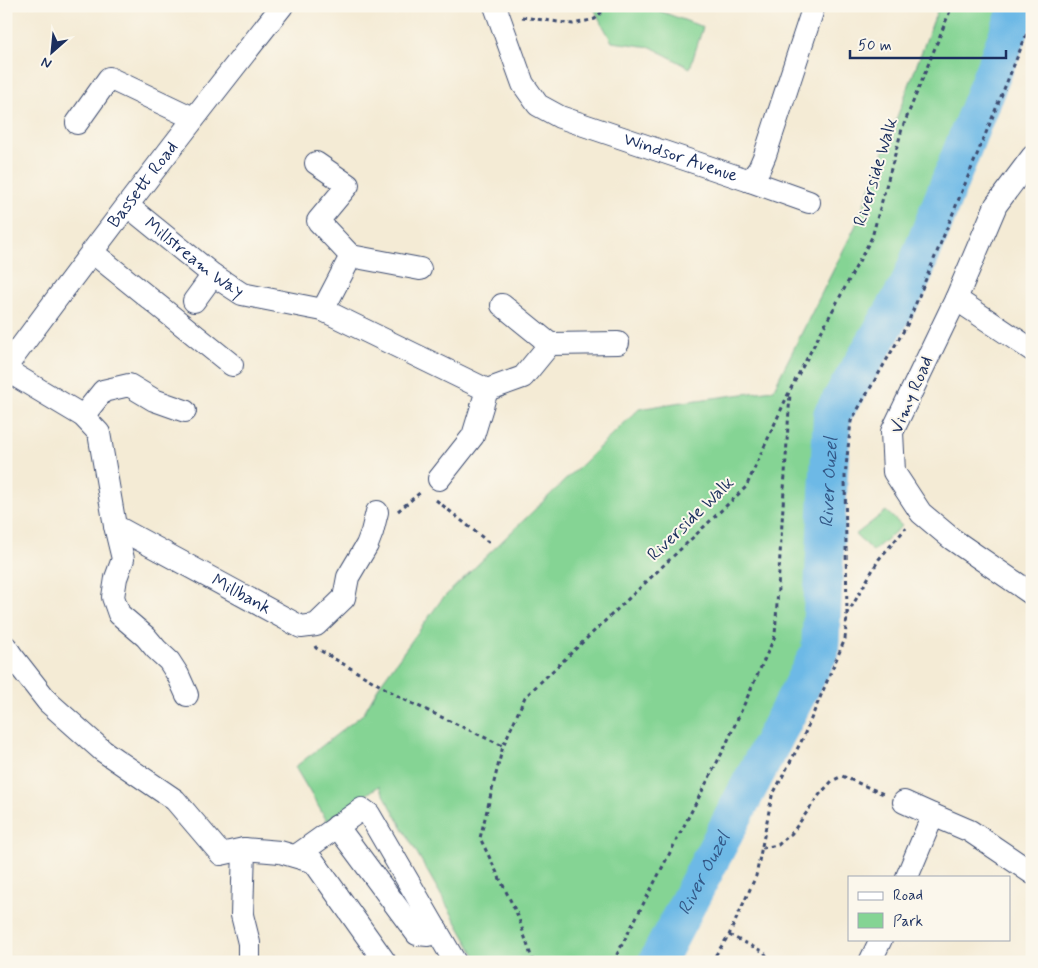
<svg xmlns="http://www.w3.org/2000/svg" width="1038" height="968" viewBox="0 0 1038 968" font-family="Mynerve,sans-serif">
<rect width="100%" height="100%" fill="#fbf7ec"/>
<filter id="ink" filterUnits="userSpaceOnUse"><feTurbulence type="fractalNoise" baseFrequency=".02" numOctaves="2"/><feDisplacementMap in="SourceGraphic" scale="10" xChannelSelector="R" yChannelSelector="G"/><feConvolveMatrix kernelMatrix="1 2 1 2 8 2 1 2 1" color-interpolation-filters="sRGB"/></filter>
<filter id="wash" filterUnits="userSpaceOnUse"><feTurbulence type="fractalNoise" baseFrequency=".0096" numOctaves="4" result="noise"/><feDisplacementMap in="SourceGraphic" scale="20" xChannelSelector="R" yChannelSelector="G"/><feGaussianBlur stdDeviation="1.12" result="paint"/><feColorMatrix in="noise" values="0 0 0 0 0 0 0 0 0 0 0 0 0 0 0 0 0 1.4 0 .05"/><feComposite in="paint" operator="in"/></filter>
<g filter="url(#wash)">
<rect width="100%" height="100%" fill="#f4ebd5"/>
<!-- green -->
<g fill="#85d494" stroke="#508279">
<polygon points="594,6 646,6 703,27 690,68 651,47 612,42 597,15"/>
<polygon points="939,6 1016,6 907,283 828,414 817,650 654,962 479,962 379,786 327,821 295,767 363,714 381,683 442,599 639,409 675,403 773,390 856,225"/>
<polygon points="886,511 902,526 873,551 855,535"/>
</g>
<g fill="none" stroke-linecap="round" stroke-linejoin="round">
<!-- river -->
<path stroke="#6db9e6" stroke-width="38" id="s1" d="M657,962L820,651L832,415L909,285L1019,6"/>
</g>
</g>
<g filter="url(#ink)">
<g fill="none" stroke-linecap="round" stroke-linejoin="round">
<defs>
<g id="minor">
<path id="s2" d="M495,6L523,84L538,105L560,117L750,181L759,169L765,155L814,6"/>
<polyline points="77,123 109,78 193,118"/>
<polyline points="1032,157 996,205 956,299 892,432 894,472 921,513 952,539 1032,594"/>
<polyline points="316,163 348,185 318,221 351,256"/>
<polyline points="750,181 809,202"/>
<path id="s3" d="M128,206L213,275L242,294L323,310L487,390L523,377L550,344L618,343"/>
<polyline points="92,252 232,365"/>
<polyline points="956,299 1032,350"/>
<polyline points="194,301 213,275"/>
<polyline points="502,305 550,344"/>
<polyline points="323,310 351,256 420,269"/>
<path id="s4" d="M6,367C96,245 188,125 282,6"/>
<path id="s5" d="M6,370L83,416L99,433L115,526L301,627L316,625L344,598L348,577L367,545L372,532L377,512"/>
<polyline points="83,416 103,391 129,385 154,400 185,411"/>
<polyline points="439,479 473,436 487,390"/>
<polyline points="115,526 123,559 116,578 113,597 119,614 146,637 156,649 169,661 178,675 187,695"/>
<polyline points="6,647 12,656 48,702 103,751 175,800 221,854 244,849 280,852 314,862 385,962"/>
<polyline points="904,802 933,815"/>
<polyline points="337,826 417,934 428,935 437,930"/>
<polyline points="244,849 242,915 249,943 249,962"/>
<polyline points="296,856 362,809 369,814 455,962"/>
<polyline points="907,877 933,815 970,831 1032,873"/>
<polyline points="870,962 881,939"/>
</g>
</defs>
<!-- minor casing -->
<use href="#minor" stroke="#3c4b70" stroke-width="24"/>
<!-- path -->
<g stroke="#3c4b70" stroke-width="3" stroke-dasharray="4 4" stroke-linecap="butt">
<polyline points="522,17 573,24 595,19 607,6"/>
<polyline points="436,500 492,545"/>
<polyline points="398,511 422,491"/>
<polyline points="847,615 845,476 851,421 907,325 1032,21"/>
<polyline points="315,646 316,648 403,699 503,746"/>
<polyline points="762,848 778,845 792,833 820,794 832,781 842,776 886,795"/>
<polyline points="729,935 764,952 770,962"/>
<polyline points="533,962 518,916 480,838 503,746 525,697 746,487 790,390 872,237 902,129 952,6"/>
<polyline points="613,962 724,749 775,636 790,393"/>
<polyline points="711,962 729,935 756,876 772,796 802,740 845,639 847,615 879,559 906,528"/>
</g>
<!-- minor -->
<use href="#minor" stroke="#fff" stroke-width="22"/>
</g>
</g>
<g text-anchor="middle" dominant-baseline="central" stroke-width="4" stroke-linejoin="round" paint-order="stroke">
<!-- street labels -->
<g font-size="18" fill="#1b2f5e" stroke="#fbf7ec">
<text stroke="none"><textPath href="#s2" startOffset="261">Windsor Avenue</textPath></text>
<text transform="translate(876 172) rotate(-73)">Riverside Walk</text>
<text stroke="none"><textPath href="#s4" startOffset="228">Bassett Road</textPath></text>
<text stroke="none"><textPath href="#s3" startOffset="84">Millstream Way</textPath></text>
<text transform="translate(912 395) rotate(-67)">Vimy Road</text>
<text transform="translate(691 519) rotate(-44)">Riverside Walk</text>
<text stroke="none"><textPath href="#s5" startOffset="351">Millbank</textPath></text>
</g>
<!-- water labels -->
<g font-size="19" font-style="italic" fill="#345887" stroke="#fbf7ec">
<text stroke="none"><textPath href="#s1" startOffset="520">River Ouzel</textPath></text>
<text stroke="none"><textPath href="#s1" startOffset="100">River Ouzel</textPath></text>
</g>
</g>
<!-- margin -->
<rect width="1038" height="968" fill="none" stroke="#fbf7ec" stroke-width="25"/>
<!-- legend -->
<rect x="848" y="876" width="162" height="65" fill="#fbf7ec" stroke="#a1a7b3"/>
<rect x="858" y="892" width="25" height="8" fill="#ffffff" stroke="#a1a7b3"/>
<text x="893" y="900" font-size="15" fill="#1b2f5e">Road</text>
<rect x="858" y="913" width="25" height="15" fill="#85d494" stroke="#a1a7b3"/>
<text x="893" y="926" font-size="15" fill="#1b2f5e">Park</text>
<!-- north arrow -->
<g transform="translate(52 52) rotate(207)" stroke="#fbf7ec" stroke-width="4" paint-order="stroke">
<path d="M0-4L9 19L0 12L-9 19Z" fill="#1b2f5e"/>
<text y="-8" font-size="14" font-weight="bold" text-anchor="middle" fill="#1b2f5e">N</text>
</g>
<!-- scale -->
<path d="M850 50v8h156v-8" fill="none" stroke="#1b2f5e" stroke-width="2.5"/>
<text x="858" y="50" font-size="15" fill="#1b2f5e" stroke="#fbf7ec" stroke-width="4" paint-order="stroke">50 m</text>
</svg>
